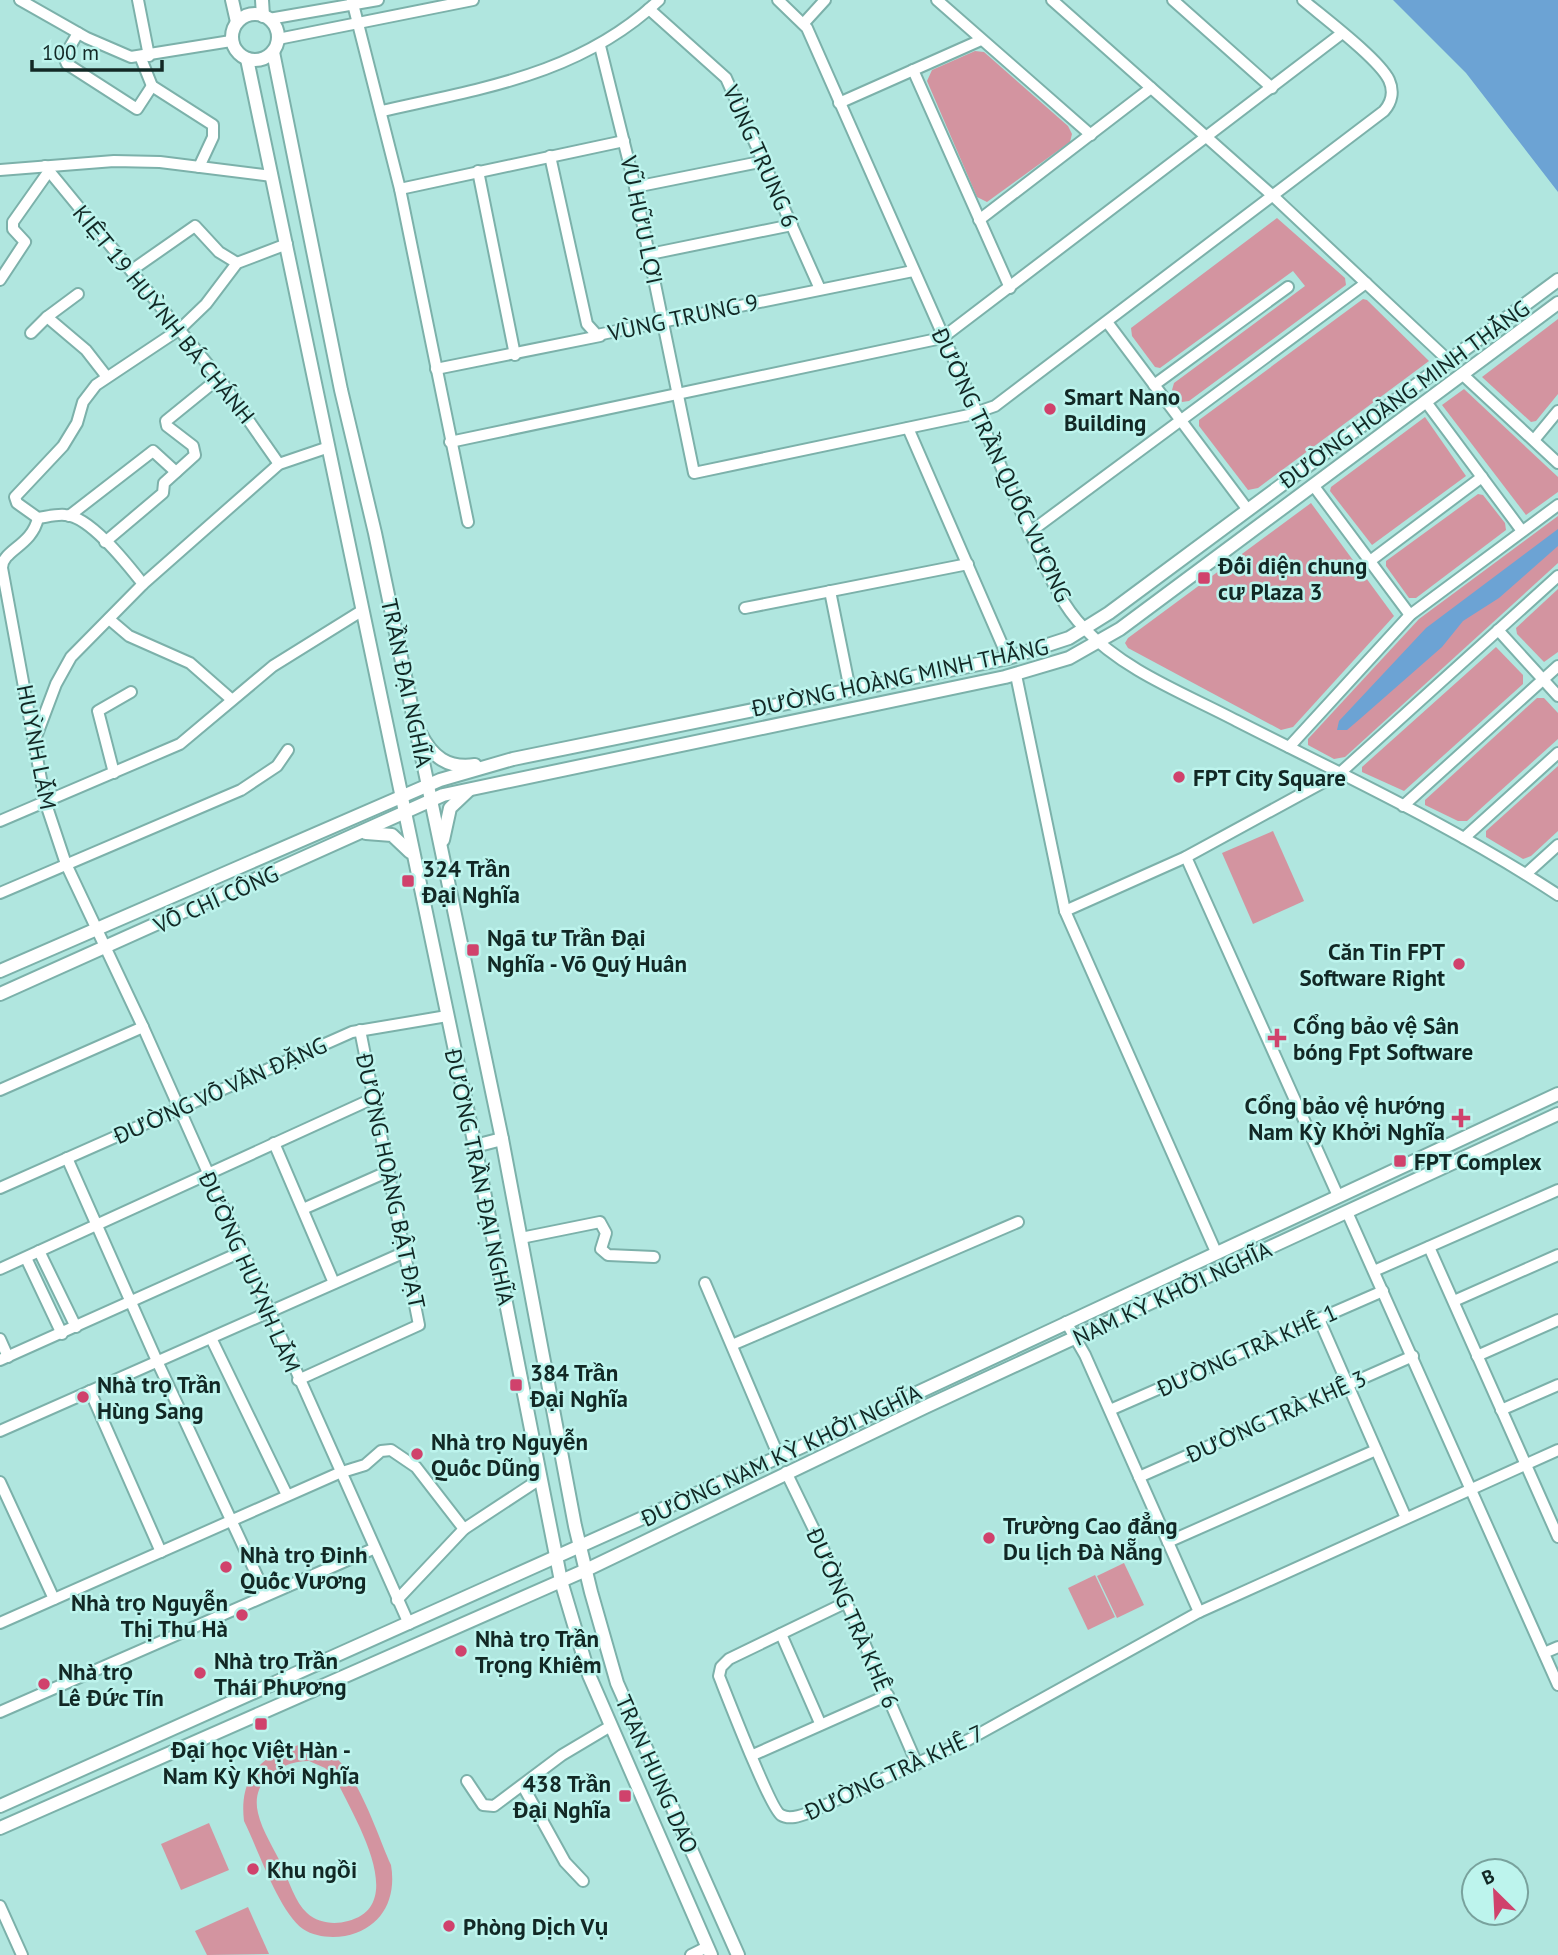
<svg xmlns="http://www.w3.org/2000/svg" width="1558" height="1955" viewBox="0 0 1558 1955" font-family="'PT Sans',sans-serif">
<rect width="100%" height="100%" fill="#b0e6df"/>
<!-- green -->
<g fill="#d394a0" fill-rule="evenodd">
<polygon points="975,51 984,52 1068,126 1072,134 1070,142 987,202 977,197 927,81 932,70"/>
<polygon points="1277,218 1345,278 1346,285 1189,401 1182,402 1172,390 1174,383 1305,286 1293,271 1160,368 1155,367 1132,336 1131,328"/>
<polygon points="1363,299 1367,300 1429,361 1258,488 1248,490 1199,426 1199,420"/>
<polygon points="1558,319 1558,394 1536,421 1531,422 1482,377"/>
<polygon points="1464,389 1558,477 1558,492 1526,515 1442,405"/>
<polygon points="1425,417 1466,476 1372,545 1330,491 1331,487"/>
<polygon points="1478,494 1483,495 1505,523 1506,530 1416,598 1409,598 1386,566 1386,561"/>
<polygon points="1311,503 1394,616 1293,727 1281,730 1128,648 1125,643 1128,638"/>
<polygon points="1558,516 1558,563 1345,757 1334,759 1308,745 1308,739 1419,619"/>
<polygon points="1558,589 1558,652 1544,662 1517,634 1516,628"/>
<polygon points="1496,647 1523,675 1523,684 1404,791 1362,772 1362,767"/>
<polygon points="1537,698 1544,698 1558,713 1558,739 1467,821 1458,821 1425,805 1425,800"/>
<polygon points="1558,766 1558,831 1531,856 1523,859 1486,837 1486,831"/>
<polygon points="1273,831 1304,901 1253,924 1222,853"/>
<polygon points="1124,1563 1144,1605 1117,1618 1097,1576"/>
<polygon points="1095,1575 1115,1617 1088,1630 1068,1588"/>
<path d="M299,1745C312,1747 325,1748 335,1757C359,1777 378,1836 391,1865C397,1900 381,1929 345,1936C331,1938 315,1937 303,1929C279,1912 258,1849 244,1821C239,1779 259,1755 299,1745ZM309,1761L325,1768L336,1779C351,1813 411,1905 348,1921C334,1925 318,1923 307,1913C295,1902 289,1881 282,1866C275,1850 262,1831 258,1813C250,1780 281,1761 309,1761Z"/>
<polygon points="209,1823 229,1870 181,1890 161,1844"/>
<polygon points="248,1907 269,1954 207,1955 195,1931"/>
</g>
<!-- water -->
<g fill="#6ca3d4">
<polygon points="1393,0 1558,0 1558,192 1466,73"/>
<polygon points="1558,529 1558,546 1499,598 1463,621 1442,647 1361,718 1347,730 1337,730 1339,721 1426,628"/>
</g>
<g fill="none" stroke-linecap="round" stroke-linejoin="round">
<defs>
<g id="minor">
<polyline points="20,0 87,38 131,57 231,41"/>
<polyline points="138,0 149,56"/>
<polyline points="352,0 400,189 468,522"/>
<path d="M778,0L807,28L1030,532C1045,565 1058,602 1084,628C1124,671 1186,694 1237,721C1345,776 1457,828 1558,895"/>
<polyline points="937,0 1091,135"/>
<polyline points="1052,0 1273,196 1449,361"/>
<polyline points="1173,0 1272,88"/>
<polyline points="649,9 726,78 820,289"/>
<polyline points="269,19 378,0"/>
<polyline points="804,23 825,0"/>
<polyline points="78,33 64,57 67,64 137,109 152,86"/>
<polyline points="278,39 473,0"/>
<path d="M600,46L635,187L694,473L969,415L995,406L1384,111C1392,102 1394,91 1389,80C1379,59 1323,17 1303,0"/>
<polyline points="140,56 152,86 213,125 213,137 199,167"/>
<polyline points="913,70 1010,288"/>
<polyline points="839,103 981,40"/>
<path d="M382,111C483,88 581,74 659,0"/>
<polyline points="550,156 587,324 597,335 913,271"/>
<polyline points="45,166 219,378 279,464"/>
<polyline points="0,170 114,161 160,162 272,176"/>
<polyline points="478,171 515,355"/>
<polyline points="635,187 765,161"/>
<polyline points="400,189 624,141"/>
<polyline points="979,220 1151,88"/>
<polyline points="650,254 792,225"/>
<polyline points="132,270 195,226 219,252 237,263"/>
<polyline points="0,280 25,242 13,229 13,222 49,171"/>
<polyline points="47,317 78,294"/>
<polyline points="1107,322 1248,510"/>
<polyline points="31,333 47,317 86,350 107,377"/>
<polyline points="436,369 600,336"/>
<polyline points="1462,374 1558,463"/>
<polyline points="1154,385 1288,287"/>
<polyline points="1426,402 1522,531"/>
<polyline points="908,428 1008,658"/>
<polyline points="1534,440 1558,411"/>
<polyline points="450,442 942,338 1341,34"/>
<polyline points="1313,485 1410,615"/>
<polyline points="69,516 153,451 176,472"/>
<path d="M38,518C32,546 2,550 2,568L45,801L66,864L143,1027L409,1624"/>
<polyline points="1030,532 1366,283"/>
<polyline points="105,542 163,493 164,483 195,455 193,446 167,426 166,421 219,378"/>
<polyline points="1370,561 1482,477"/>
<path d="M143,584C128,565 90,516 65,515C57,514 46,517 38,518L17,503L15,497L63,446L77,423L83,402L96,385L180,329L206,304L237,263L287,244"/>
<polyline points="830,591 850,690"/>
<polyline points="745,608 968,564"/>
<polyline points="109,619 129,636 190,663 231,699"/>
<polyline points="1498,630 1558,696"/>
<polyline points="1016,675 1065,911 1216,1252"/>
<polyline points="36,737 56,684 71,657 143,584 279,464 329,447"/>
<polyline points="1289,747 1410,615 1558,505"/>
<polyline points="114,773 98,711 131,692"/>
<polyline points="1403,806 1558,666"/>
<polyline points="0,821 180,744 273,666 363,610"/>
<polyline points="1464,838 1558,753"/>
<polyline points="1186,857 1338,1196"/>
<polyline points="1526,874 1558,845"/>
<polyline points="0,893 241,790 277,766 288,750"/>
<polyline points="1065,911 1186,857 1340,773 1558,576"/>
<polyline points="0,1090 143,1027"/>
<polyline points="274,1143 334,1283"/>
<polyline points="67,1158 157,1361 266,1595"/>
<polyline points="0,1188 352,1032 447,1016"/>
<polyline points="303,1209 389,1171"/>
<polyline points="1347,1212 1558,1685"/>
<polyline points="521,1238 600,1222 606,1233 601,1249 608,1255 654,1257"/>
<polyline points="1429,1247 1558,1537"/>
<polyline points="39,1251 76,1327"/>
<polyline points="26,1258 62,1334"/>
<polyline points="0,1269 374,1098"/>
<polyline points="1374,1271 1558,1190"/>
<polyline points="705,1283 779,1457"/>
<polyline points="1454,1301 1558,1255"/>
<polyline points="1319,1319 1406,1518"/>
<polyline points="1066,1322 1085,1355 1199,1612"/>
<polyline points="211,1338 287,1495"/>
<polyline points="0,1339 8,1357"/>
<polyline points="732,1345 1018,1222"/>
<polyline points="1477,1356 1558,1320"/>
<polyline points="0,1360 241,1252"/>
<polyline points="298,1380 419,1325 360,1030"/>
<polyline points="90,1391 161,1552"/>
<polyline points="1110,1410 1383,1291"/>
<polyline points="1501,1410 1558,1385"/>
<polyline points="0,1431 405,1252"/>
<polyline points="786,1472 821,1544 917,1764"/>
<polyline points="1139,1477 1413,1356"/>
<polyline points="0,1482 54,1599"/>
<polyline points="1168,1542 1376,1450"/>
<polyline points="397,1600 464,1529 540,1479"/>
<path d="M847,1602L729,1659L721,1667L719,1676C727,1696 771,1810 781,1815C789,1820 800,1816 808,1813L968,1740L1199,1612L1558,1450"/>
<polyline points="0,1623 339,1473 365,1465 381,1451 391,1450 416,1467 464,1529"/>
<polyline points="781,1634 820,1723"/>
<polyline points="1544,1653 1558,1647"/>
<polyline points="0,1712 373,1549"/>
<polyline points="753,1755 888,1695"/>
<polyline points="467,1781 483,1805 494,1806 562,1755 609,1727"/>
<polyline points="523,1786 565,1862 583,1881"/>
<polyline points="0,1906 22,1955"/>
<polyline points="691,1955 707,1947"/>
</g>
<g id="major">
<polyline points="232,0 237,22"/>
<polyline points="262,0 263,16"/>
<circle cx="255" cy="37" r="23"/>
<polyline points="273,52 341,390 375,533 502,1139 575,1526 591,1592 617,1683 738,1955"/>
<polyline points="247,59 475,1146 561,1581 589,1675 711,1955"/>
<path d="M420,733C432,757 448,769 475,765"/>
<polyline points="366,833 392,835 410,852"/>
<polyline points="443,840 450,808 468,791"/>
<polyline points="0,971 440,780 513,759 1008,658 1069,638 1109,613 1558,280"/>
<polyline points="0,994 443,795 1005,677 1069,658 1120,629 1558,303"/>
<polyline points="475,1146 502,1139"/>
<polyline points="0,1806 801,1447 1558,1094"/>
<polyline points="0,1828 586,1570 925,1407 1558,1114"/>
</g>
</defs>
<!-- minor casing -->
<use href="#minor" stroke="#7cb1aa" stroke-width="14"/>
<!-- major casing -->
<use href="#major" stroke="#7cb1aa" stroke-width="16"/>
<!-- minor -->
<use href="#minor" stroke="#fff" stroke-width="10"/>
<!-- major -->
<use href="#major" stroke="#fff" stroke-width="12"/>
</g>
<!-- markers -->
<g fill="#d0426c" stroke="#bdf4ed" stroke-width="2.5">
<circle cx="1050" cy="409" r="7"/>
<rect x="1197" y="571" width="14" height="14" rx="3.5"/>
<circle cx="1179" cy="777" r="7"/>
<rect x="401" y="874" width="14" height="14" rx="3.5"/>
<rect x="466" y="943" width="14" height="14" rx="3.5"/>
<circle cx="1459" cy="964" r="7"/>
<path d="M1273.5 1027.5h7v7h7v7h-7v7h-7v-7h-7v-7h7z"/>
<path d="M1457.5 1107.5h7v7h7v7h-7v7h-7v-7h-7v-7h7z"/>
<rect x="1393" y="1154" width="14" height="14" rx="3.5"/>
<rect x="509" y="1378" width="14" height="14" rx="3.5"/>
<circle cx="83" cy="1397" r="7"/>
<circle cx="417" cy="1454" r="7"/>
<circle cx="989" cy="1538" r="7"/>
<circle cx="226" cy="1567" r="7"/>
<circle cx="242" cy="1615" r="7"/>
<circle cx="461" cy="1651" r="7"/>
<circle cx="200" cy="1673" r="7"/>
<circle cx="44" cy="1684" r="7"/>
<rect x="254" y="1717" width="14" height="14" rx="3.5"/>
<rect x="618" y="1789" width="14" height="14" rx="3.5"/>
<circle cx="253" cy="1869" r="7"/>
<circle cx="449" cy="1926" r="7"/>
</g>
<g text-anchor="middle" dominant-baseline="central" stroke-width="5" stroke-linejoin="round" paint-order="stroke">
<!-- street labels -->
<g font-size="23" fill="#122825" stroke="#bdf4ed">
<text transform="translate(761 156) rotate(66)">VÙNG TRUNG 6</text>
<text transform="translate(642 220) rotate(78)">VŨ HỮU LỢI</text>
<text transform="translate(164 314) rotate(51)">KIỆT 19 HUỲNH BÁ CHÁNH</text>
<text transform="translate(683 317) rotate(-12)">VÙNG TRUNG 9</text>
<text transform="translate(1404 394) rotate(-36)">ĐƯỜNG HOÀNG MINH THẮNG</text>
<text transform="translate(1002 465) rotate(65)">ĐƯỜNG TRẦN QUỐC VƯỢNG</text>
<text transform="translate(900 677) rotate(-12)">ĐƯỜNG HOÀNG MINH THẮNG</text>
<text transform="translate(407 683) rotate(78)">TRẦN ĐẠI NGHĨA</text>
<text transform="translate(37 747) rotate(79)">HUỲNH LẮM</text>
<text transform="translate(216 899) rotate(-24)">VÕ CHÍ CÔNG</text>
<text transform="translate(220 1090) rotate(-24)">ĐƯỜNG VÕ VĂN ĐẶNG</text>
<text transform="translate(480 1177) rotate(78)">ĐƯỜNG TRẦN ĐẠI NGHĨA</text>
<text transform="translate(391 1181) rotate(78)">ĐƯỜNG HOÀNG BẬT ĐẠT</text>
<text transform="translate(250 1272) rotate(66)">ĐƯỜNG HUỲNH LẮM</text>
<text transform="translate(1172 1293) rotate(-25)">NAM KỲ KHỞI NGHĨA</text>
<text transform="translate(1247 1350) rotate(-24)">ĐƯỜNG TRÀ KHÊ 1</text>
<text transform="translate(1276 1416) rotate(-24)">ĐƯỜNG TRÀ KHÊ 3</text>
<text transform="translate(781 1455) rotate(-25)">ĐƯỜNG NAM KỲ KHỞI NGHĨA</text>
<text transform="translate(853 1618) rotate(66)">ĐƯỜNG TRÀ KHÊ 6</text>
<text transform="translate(894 1772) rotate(-25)">ĐƯỜNG TRÀ KHÊ 7</text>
<text transform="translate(657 1774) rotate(66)">TRAN HUNG DAO</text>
</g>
<!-- poi labels -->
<g font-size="23" font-weight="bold" fill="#122825" stroke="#bdf4ed" text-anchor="start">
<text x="1064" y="396">Smart Nano<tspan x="1064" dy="26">Building</tspan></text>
<text x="1218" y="565">Đối diện chung<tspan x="1218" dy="26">cư Plaza 3</tspan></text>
<text x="1193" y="777">FPT City Square</text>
<text x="422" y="868">324 Trần<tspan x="422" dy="26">Đại Nghĩa</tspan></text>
<text x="487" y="937">Ngã tư Trần Đại<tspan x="487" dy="26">Nghĩa - Võ Quý Huân</tspan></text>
<text x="1445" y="951" text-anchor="end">Căn Tin FPT<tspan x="1445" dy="26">Software Right</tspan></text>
<text x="1293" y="1025">Cổng bảo vệ Sân<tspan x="1293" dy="26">bóng Fpt Software</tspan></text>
<text x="1445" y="1105" text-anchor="end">Cổng bảo vệ hướng<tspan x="1445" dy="26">Nam Kỳ Khởi Nghĩa</tspan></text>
<text x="1414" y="1161">FPT Complex</text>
<text x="530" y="1372">384 Trần<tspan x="530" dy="26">Đại Nghĩa</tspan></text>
<text x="97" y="1384">Nhà trọ Trần<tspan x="97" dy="26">Hùng Sang</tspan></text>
<text x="431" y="1441">Nhà trọ Nguyễn<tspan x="431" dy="26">Quốc Dũng</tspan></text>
<text x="1003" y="1525">Trường Cao đẳng<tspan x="1003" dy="26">Du lịch Đà Nẵng</tspan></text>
<text x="240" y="1554">Nhà trọ Đinh<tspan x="240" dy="26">Quốc Vương</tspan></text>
<text x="228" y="1602" text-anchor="end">Nhà trọ Nguyễn<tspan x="228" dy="26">Thị Thu Hà</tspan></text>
<text x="475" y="1638">Nhà trọ Trần<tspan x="475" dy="26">Trọng Khiêm</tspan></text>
<text x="214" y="1660">Nhà trọ Trần<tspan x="214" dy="26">Thái Phương</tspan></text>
<text x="58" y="1671">Nhà trọ<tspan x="58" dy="26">Lê Đức Tín</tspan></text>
<text x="261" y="1749" text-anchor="middle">Đại học Việt Hàn -<tspan x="261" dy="26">Nam Kỳ Khởi Nghĩa</tspan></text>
<text x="611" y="1783" text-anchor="end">438 Trần<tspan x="611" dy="26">Đại Nghĩa</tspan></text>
<text x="267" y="1869">Khu ngồi</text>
<text x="463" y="1926">Phòng Dịch Vụ</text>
</g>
</g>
<!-- north arrow -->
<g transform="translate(1495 1892) rotate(336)"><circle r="33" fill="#bdf4ed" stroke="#79a29d" stroke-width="2"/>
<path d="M0-5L12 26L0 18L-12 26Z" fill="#d0426c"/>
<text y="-10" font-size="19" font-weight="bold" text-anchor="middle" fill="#122825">B</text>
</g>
<!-- scale -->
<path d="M32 60v10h130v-10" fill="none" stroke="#122825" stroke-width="3.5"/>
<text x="42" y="60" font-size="21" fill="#122825" stroke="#bdf4ed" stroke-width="5" paint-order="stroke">100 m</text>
</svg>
